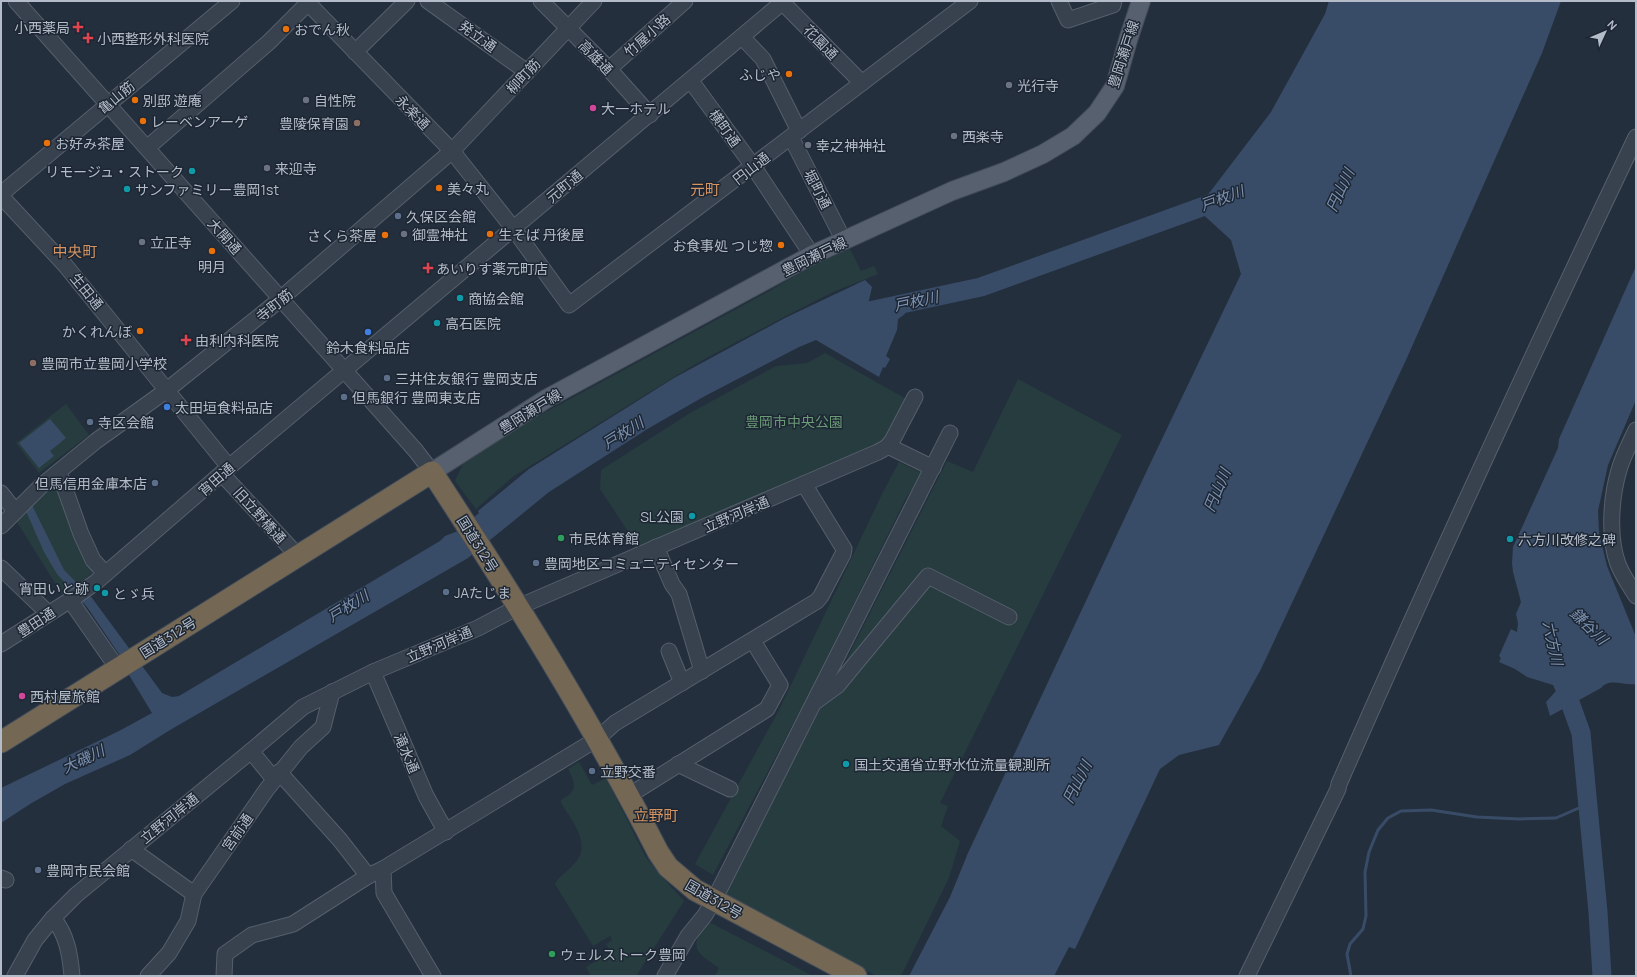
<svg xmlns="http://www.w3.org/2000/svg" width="1637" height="977" viewBox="0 0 1637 977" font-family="Manrope,'Noto Sans JP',sans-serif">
<rect width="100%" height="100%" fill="#242f3e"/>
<!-- green -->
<g fill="#263c3f">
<polygon points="850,249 861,271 874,266 878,274 833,292 786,316 697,363 514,476 476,509 455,481 465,460 522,425 766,293 817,263"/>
<polygon points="825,353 908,400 887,441 636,551 631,536 600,489 601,470 690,413 776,366 807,363"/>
<polygon points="1018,379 1122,435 940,803 948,806 941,826 960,841 949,878 901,976 877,976 722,896 839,674 947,461 973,472"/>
<polygon points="66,404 89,435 39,473 16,443"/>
<polygon points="899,462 924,474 906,498 810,692 713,875 695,864 780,708 883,492"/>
<path d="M57,482L96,570L63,596L17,522C24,505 42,492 57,482Z"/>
<path d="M579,762L592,785L606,778L645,856L656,870L684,901L636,976H591L586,967L611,952L606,944L612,940L610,936L593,946L555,884C558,877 567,872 572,866C594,847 573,822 561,803V800C578,791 576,784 568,769Z"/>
<path d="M705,920L813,976H715L719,968C693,950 691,949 705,920Z"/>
</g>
<!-- water -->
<g fill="#394c67">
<polygon points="1329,1 1561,1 1542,53 1406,360 1261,669 1219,745 1179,755 1160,769 1075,949 1069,947 1054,976 909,976 950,897 968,853 1150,464 1241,274 1231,240 1197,209 1271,112 1325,14"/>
<path d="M1636,266V400L1608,465L1598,511L1599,533L1607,566L1636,637V684C1625,686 1609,677 1601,688L1550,716L1546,702L1556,691L1553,685L1527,677L1515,669L1499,662L1501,658L1499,656L1511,629L1517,632L1518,623L1516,614L1521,602L1513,572L1512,563L1513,547L1558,448L1559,439Z"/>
<polygon points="865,280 872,287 867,309 879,314 902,306 905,314 898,319 897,330 886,356 890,359 885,368 883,367 879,377 816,340 799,347 705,396 649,428 549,492 468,558 170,730 130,755 65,784 30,804 1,823 1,788 119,731 152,713 129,675 119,654 87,607 57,574 44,552 25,509 31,503 64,570 92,598 162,693 172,697 179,696 440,541 445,536 458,531 479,513 478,511 529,469 674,378 785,318"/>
<polygon points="50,419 66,438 50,451 54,456 39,468 19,443"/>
</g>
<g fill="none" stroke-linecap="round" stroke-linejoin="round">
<!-- stream -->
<polyline stroke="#394c67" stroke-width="3" points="1351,976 1347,954 1350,944 1363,929 1366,916 1365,872 1369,852 1378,830 1388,818 1401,811 1431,810 1477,817 1519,819 1556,818 1588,804"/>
<!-- river -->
<g stroke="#394c67" stroke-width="19">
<polyline points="847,318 869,311 981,287 1221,200"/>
<polyline points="1562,680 1581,733 1598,912 1602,976"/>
</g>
<defs>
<g id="minor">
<polyline points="16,1 416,451 432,472"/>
<polyline points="306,1 452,151 513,228 569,305 970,1"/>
<polyline points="428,1 527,72"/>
<polyline points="541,1 609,69 650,115"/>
<polyline points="781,1 862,83"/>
<polyline points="1059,1 1068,20 1113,5 1114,1"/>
<polyline points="742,37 763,59 799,131"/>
<polyline points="355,52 407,1"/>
<polyline points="609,69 685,1"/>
<polyline points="691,81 753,166 812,255"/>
<polyline points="791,137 844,241"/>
<polyline points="147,148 269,42 308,3"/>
<polyline points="1,194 232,1"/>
<polyline points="1,196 65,265 229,467"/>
<path d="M1636,430C1630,443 1623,456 1619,470C1611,497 1608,537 1618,564C1622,575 1630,586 1636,596"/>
<polyline points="888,446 933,468"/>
<polyline points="59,472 81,534 93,560 105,573"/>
<polyline points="222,474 298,556"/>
<polyline points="1,493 15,511"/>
<polyline points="1,526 41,486 96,441 167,390 272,306 452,151 594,1"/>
<polyline points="656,547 672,584 679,594 702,671"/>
<polyline points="1,568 48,613"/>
<polyline points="70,600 118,669"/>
<polyline points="1,644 75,597 96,582 229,467 784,1"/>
<polyline points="669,651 682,683"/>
<polyline points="373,672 426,796 446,832"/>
<polyline points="815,702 837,686 928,576 1009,617"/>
<polyline points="251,751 273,778 279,772 340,840 368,876"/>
<polyline points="678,764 730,789"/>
<polyline points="628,796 767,709 780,685 753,641"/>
<polyline points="131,849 194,894"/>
<polyline points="1,878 6,880"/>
<path d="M53,918C67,935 70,954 72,976"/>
<polyline points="15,976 35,940 53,918 76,895 251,751 303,707 373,672 478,628 518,607 878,452 887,447 892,441 915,397"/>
<polyline points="148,976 169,953 188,921 194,894 267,789 301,747 323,727 332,692"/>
<polyline points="224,976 225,954 252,935 293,924 368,876 383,869"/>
<polyline points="433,976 384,893 383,869 597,739 615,723 817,601 821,596 843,554 844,549 804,484"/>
<polyline points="665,976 688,936 705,915 714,900 950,433"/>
<path d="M1247,976L1338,789L1339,784C1434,567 1534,351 1636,137"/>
</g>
<polyline id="major" points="432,472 546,399 812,255 952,191 1004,172 1043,154 1073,136 1097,113 1115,86 1129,37 1141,1"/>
<path id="highway" d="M1,742L432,472C513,596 591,721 658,852L668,867L695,890L856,976"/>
</defs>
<!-- minor casing -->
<use href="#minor" stroke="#565f6c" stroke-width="17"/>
<!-- major casing -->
<use href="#major" stroke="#414a57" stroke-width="20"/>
<!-- highway casing -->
<use href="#highway" stroke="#434c59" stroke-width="23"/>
<!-- minor -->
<use href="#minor" stroke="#38414e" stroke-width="15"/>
<!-- major -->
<use href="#major" stroke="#56606e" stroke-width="18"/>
<!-- highway -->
<use href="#highway" stroke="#746855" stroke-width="21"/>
</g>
<!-- markers -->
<g fill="#e0444e" stroke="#1d2633" stroke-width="1.5">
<path d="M76 21h4v4h4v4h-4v4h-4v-4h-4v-4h4z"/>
<path d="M86 32h4v4h4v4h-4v4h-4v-4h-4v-4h4z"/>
<path d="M426 262h4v4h4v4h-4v4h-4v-4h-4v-4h4z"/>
<path d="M184 334h4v4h4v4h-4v4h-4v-4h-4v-4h4z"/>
</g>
<g fill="#e8710a" stroke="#1d2633" stroke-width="1.5">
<circle cx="286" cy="29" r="4"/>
<circle cx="789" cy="74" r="4"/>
<circle cx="135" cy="100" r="4"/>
<circle cx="143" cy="121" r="4"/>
<circle cx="47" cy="143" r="4"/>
<circle cx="439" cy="188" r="4"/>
<circle cx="490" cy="234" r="4"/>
<circle cx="385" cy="235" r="4"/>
<circle cx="781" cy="245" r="4"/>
<circle cx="212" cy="251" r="4"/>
<circle cx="140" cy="331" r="4"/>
</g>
<g fill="#6b7280" stroke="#1d2633" stroke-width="1.5">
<circle cx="1009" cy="85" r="4"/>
<circle cx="306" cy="100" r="4"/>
<circle cx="954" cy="136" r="4"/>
<circle cx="808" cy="145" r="4"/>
<circle cx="267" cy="168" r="4"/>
<circle cx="404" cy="234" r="4"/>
<circle cx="142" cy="242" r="4"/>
</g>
<g fill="#d1479c" stroke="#1d2633" stroke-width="1.5">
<circle cx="593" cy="108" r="4"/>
<circle cx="22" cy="696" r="4"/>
</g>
<g fill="#8d6e63" stroke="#1d2633" stroke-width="1.5">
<circle cx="357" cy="123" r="4"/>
<circle cx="33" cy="363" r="4"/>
</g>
<g fill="#0f9aa8" stroke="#1d2633" stroke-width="1.5">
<circle cx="192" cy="171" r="4"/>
<circle cx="127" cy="189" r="4"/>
<circle cx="460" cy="298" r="4"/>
<circle cx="437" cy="323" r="4"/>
<circle cx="692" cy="516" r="4"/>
<circle cx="1510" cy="539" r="4"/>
<circle cx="97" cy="588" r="4"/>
<circle cx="105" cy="593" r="4"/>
<circle cx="846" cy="764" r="4"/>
</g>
<g fill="#5c6f8a" stroke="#1d2633" stroke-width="1.5">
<circle cx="398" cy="216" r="4"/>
<circle cx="387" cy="378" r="4"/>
<circle cx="344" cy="397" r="4"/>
<circle cx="90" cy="422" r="4"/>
<circle cx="155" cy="483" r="4"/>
<circle cx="536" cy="563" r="4"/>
<circle cx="446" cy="592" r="4"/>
<circle cx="592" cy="771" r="4"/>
<circle cx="38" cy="870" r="4"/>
</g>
<g fill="#3f7fe0" stroke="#1d2633" stroke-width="1.5">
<circle cx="368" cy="332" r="4"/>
<circle cx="167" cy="407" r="4"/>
</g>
<g fill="#2e9e5b" stroke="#1d2633" stroke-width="1.5">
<circle cx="561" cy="538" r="4"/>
<circle cx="552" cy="954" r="4"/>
</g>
<g text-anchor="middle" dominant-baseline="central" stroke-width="3" stroke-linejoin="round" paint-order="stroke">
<!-- poi labels -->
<g font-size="14" fill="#b4bcc9" stroke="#1d2633" text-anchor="start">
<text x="70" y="27" text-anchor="end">小西薬局</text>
<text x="294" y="29">おでん秋</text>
<text x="97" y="38">小西整形外科医院</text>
<text x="781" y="74" text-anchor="end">ふじや</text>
<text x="1017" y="85">光行寺</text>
<text x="143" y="100">別邸 遊庵</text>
<text x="314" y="100">自性院</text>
<text x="601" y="108">大一ホテル</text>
<text x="151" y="121">レーベンアーゲ</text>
<text x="349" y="123" text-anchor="end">豊陵保育園</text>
<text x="962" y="136">西楽寺</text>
<text x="55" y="143">お好み茶屋</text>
<text x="816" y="145">幸之神神社</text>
<text x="275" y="168">来迎寺</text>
<text x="184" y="171" text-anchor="end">リモージュ・ストーク</text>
<text x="447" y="188">美々丸</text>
<text x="135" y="189">サンファミリー豊岡1st</text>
<text x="406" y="216">久保区会館</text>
<text x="412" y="234">御霊神社</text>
<text x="498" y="234">生そば 丹後屋</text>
<text x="377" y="235" text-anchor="end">さくら茶屋</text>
<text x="150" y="242">立正寺</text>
<text x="773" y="245" text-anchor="end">お食事処 つじ惣</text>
<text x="212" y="266" text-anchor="middle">明月</text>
<text x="436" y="268">あいりす薬元町店</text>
<text x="468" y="298">商協会館</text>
<text x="445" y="323">高石医院</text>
<text x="132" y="331" text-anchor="end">かくれんぼ</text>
<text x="195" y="340">由利内科医院</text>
<text x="368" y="347" text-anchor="middle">鈴木食料品店</text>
<text x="41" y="363">豊岡市立豊岡小学校</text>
<text x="395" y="378">三井住友銀行 豊岡支店</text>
<text x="352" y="397">但馬銀行 豊岡東支店</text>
<text x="175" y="407">太田垣食料品店</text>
<text x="98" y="422">寺区会館</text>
<text x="147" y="483" text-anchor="end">但馬信用金庫本店</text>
<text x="684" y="516" text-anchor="end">SL公園</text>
<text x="569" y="538">市民体育館</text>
<text x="1518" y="539">六方川改修之碑</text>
<text x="544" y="563">豊岡地区コミュニティセンター</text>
<text x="89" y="588" text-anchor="end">宵田いと跡</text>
<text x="454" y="592">JAたじま</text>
<text x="113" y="593">とゞ兵</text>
<text x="30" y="696">西村屋旅館</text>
<text x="854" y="764">国土交通省立野水位流量観測所</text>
<text x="600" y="771">立野交番</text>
<text x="46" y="870">豊岡市民会館</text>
<text x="560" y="954">ウェルストーク豊岡</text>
</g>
<!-- street labels -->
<g font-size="14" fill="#b4bcc9" stroke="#1d2633">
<text transform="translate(647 35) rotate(-42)">竹屋小路</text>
<text transform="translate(478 36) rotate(36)">発立通</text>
<text transform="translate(821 42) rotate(46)">花園通</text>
<text transform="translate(1123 54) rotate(-72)">豊岡瀬戸線</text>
<text transform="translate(596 57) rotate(46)">高雄通</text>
<text transform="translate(523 76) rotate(-47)">柳町筋</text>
<text transform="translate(116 97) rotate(-40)">亀山筋</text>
<text transform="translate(413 112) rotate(46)">永楽通</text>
<text transform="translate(725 128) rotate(54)">横町通</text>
<text transform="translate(751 168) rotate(-38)">円山通</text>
<text transform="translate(564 186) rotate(-40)">元町通</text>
<text transform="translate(818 189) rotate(63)">堀町通</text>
<text transform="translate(225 236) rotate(48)">大開通</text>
<text transform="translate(814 256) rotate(-26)">豊岡瀬戸線</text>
<text transform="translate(87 291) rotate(51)">生田通</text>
<text transform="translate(274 305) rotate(-39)">寺町筋</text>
<text transform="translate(530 411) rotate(-32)">豊岡瀬戸線</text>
<text transform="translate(216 479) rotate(-41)">宵田通</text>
<text transform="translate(736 514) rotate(-23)">立野河岸通</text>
<text transform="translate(260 515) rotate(48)">旧立野橋通</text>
<text transform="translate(478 544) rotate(58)">国道312号</text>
<text transform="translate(36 622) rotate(-33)">豊田通</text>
<text transform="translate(168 637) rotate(-32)">国道312号</text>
<text transform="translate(439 644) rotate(-23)">立野河岸通</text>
<text transform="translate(407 753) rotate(67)">滝水通</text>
<text transform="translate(169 818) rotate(-39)">立野河岸通</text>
<text transform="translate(237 832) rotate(-55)">宮前通</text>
<text transform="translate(714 899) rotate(30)">国道312号</text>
</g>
<!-- park labels -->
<g font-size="14" fill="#6b9a76" stroke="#1d2633">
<text x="794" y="421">豊岡市中央公園</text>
</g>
<!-- neighbourhood labels -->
<g font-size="15" fill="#d59563" stroke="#1d2633">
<text x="705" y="189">元町</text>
<text x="75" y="251">中央町</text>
<text x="656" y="815">立野町</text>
</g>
<!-- water labels -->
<g font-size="15" font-style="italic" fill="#7c92b1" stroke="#1d2633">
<text transform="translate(1340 190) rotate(-65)">円山川</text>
<text transform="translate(1222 198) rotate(-20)">戸枚川</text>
<text transform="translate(916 301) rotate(-12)">戸枚川</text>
<text transform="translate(623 433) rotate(-32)">戸枚川</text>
<text transform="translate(1217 490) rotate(-67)">円山川</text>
<text transform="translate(348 606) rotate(-32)">戸枚川</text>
<text transform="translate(1589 626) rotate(44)">鎌谷川</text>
<text transform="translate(1553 643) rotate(78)">六方川</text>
<text transform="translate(83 759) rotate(-25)">大磯川</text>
<text transform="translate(1077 782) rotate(-63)">円山川</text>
</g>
</g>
<!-- border -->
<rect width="1637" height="977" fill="none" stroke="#b4bcc9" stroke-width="4"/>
<!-- north arrow -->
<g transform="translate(1605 32) rotate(46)" stroke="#1d2633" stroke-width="3" paint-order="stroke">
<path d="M0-3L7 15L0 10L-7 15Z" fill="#b4bcc9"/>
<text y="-6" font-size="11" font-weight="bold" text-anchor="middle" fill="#b4bcc9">N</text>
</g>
</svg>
